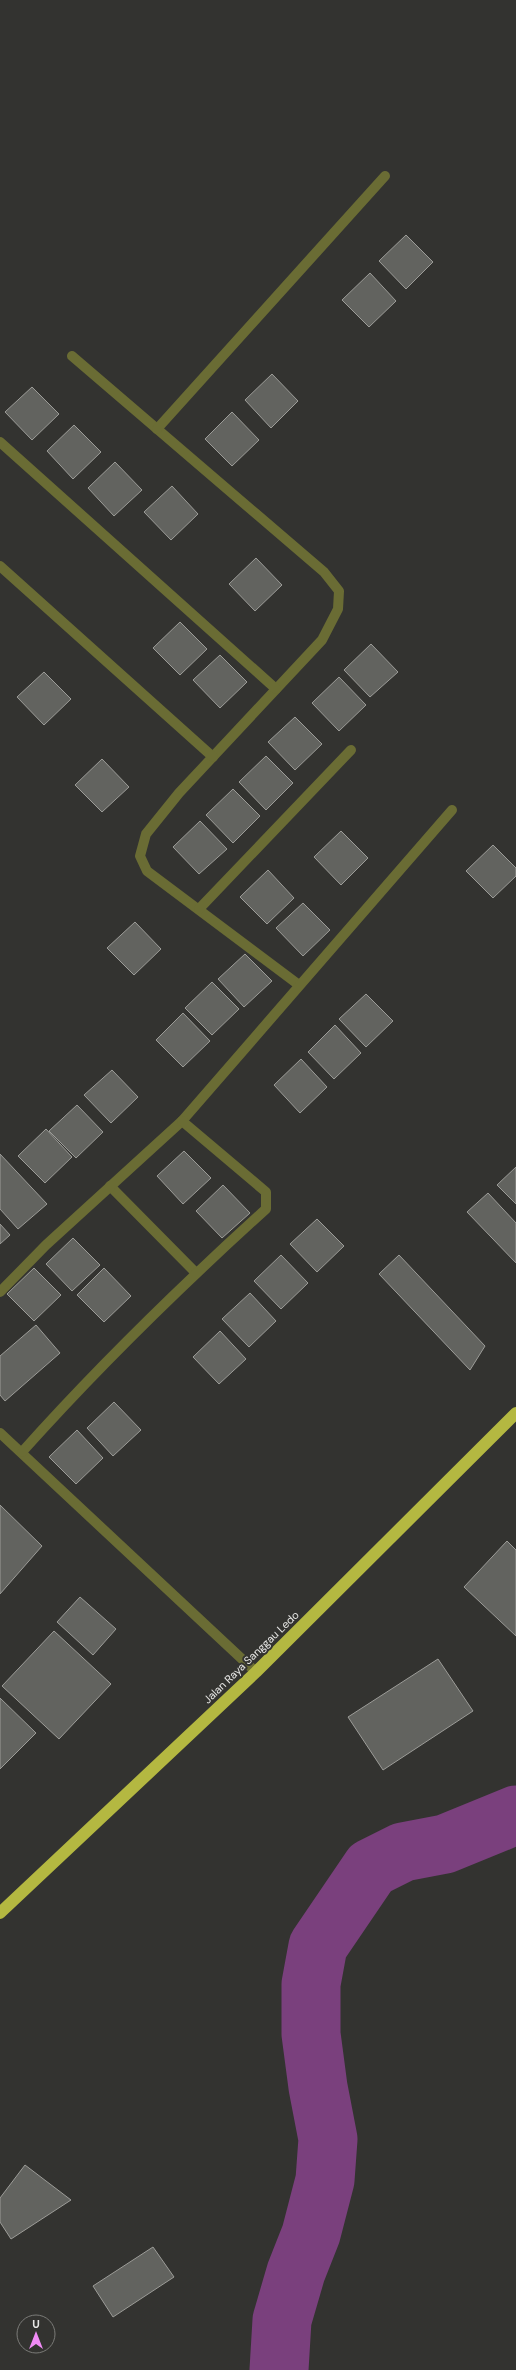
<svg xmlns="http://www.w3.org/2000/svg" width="516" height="2370" viewBox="0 0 516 2370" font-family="'DM Sans',sans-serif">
<rect width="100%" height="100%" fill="#333330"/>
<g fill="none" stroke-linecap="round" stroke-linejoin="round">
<!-- river -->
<polyline stroke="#7a407d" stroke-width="59" points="279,2370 282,2320 296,2272 311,2234 325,2180 328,2139 318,2087 311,2034 311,1984 318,1946 371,1868 403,1852 445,1844 516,1815"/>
</g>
<!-- building -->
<g fill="#62635f" stroke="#9c9c98">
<polygon points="406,235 433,262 406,289 379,261"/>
<polygon points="370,273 396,301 369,327 342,300"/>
<polygon points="272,374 298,401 271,428 245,400"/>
<polygon points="32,387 59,414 32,440 5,412"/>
<polygon points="232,412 259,440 232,466 205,439"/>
<polygon points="74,425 101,452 73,479 47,451"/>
<polygon points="115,462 142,490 114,516 88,488"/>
<polygon points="172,486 198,514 171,540 144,512"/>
<polygon points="256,558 282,585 255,611 229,584"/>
<polygon points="180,622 207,649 180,675 153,648"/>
<polygon points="371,644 398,672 370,697 344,670"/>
<polygon points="220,655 247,682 220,708 193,680"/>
<polygon points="44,672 71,699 44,725 17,697"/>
<polygon points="339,677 366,705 339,731 312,703"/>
<polygon points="295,717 322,744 295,770 268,742"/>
<polygon points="266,756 293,783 266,810 239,782"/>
<polygon points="102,759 129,787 102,812 75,785"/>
<polygon points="233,789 260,816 233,843 206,815"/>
<polygon points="200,821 227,849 199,874 173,847"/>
<polygon points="341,831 368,858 341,885 314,857"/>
<polygon points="493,845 516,868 516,876 493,898 466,871"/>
<polygon points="268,870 294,898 267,924 240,897"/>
<polygon points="303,903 330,930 303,956 276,928"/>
<polygon points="135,922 161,949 134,975 107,948"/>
<polygon points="245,954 272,981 244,1007 218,979"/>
<polygon points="212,982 239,1009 212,1035 185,1008"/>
<polygon points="366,994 393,1021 366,1047 339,1019"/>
<polygon points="183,1013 210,1041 183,1067 156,1040"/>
<polygon points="335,1025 361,1053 334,1079 308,1052"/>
<polygon points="301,1059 327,1087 300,1113 274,1085"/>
<polygon points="112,1070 138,1097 111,1123 84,1095"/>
<polygon points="77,1105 103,1132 76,1158 49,1131"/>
<polygon points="46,1129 72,1157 45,1183 18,1156"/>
<polygon points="184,1151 211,1178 183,1204 157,1176"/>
<polygon points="0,1154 47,1204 18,1229 0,1209"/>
<polygon points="516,1167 516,1204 497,1185"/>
<polygon points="223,1185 250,1213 222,1238 196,1211"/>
<polygon points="488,1193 516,1223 516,1263 467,1212"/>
<polygon points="317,1219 344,1246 317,1272 290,1244"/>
<polygon points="0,1224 10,1235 0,1244"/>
<polygon points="73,1238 100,1265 72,1291 46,1264"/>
<polygon points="281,1255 308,1283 281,1309 254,1281"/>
<polygon points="399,1255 485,1346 470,1370 379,1274"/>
<polygon points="34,1268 61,1295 34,1321 7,1294"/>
<polygon points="104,1268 131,1296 104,1322 77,1295"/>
<polygon points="250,1293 276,1321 249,1347 222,1319"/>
<polygon points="36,1325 60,1353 5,1401 0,1395 0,1356"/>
<polygon points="220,1331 246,1359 219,1384 193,1357"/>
<polygon points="114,1402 141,1430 113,1456 87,1428"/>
<polygon points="77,1430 103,1458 76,1484 49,1457"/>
<polygon points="0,1505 42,1546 0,1594"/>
<polygon points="507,1541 516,1550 516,1636 464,1587"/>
<polygon points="80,1597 116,1629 93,1655 57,1622"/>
<polygon points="54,1631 111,1684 59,1739 2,1686"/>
<polygon points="438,1659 473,1711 383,1770 348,1717"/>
<polygon points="0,1698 36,1733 0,1769"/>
<polygon points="25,2165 71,2200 11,2239 0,2222 0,2198"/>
<polygon points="153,2247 174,2277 113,2317 93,2286"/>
</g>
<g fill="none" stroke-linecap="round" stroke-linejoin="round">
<!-- street -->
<g stroke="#6a6c34" stroke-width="10">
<polyline points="72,356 324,572 339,591 338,609 322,640 179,793 146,834 140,856 147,871 299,985"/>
<polyline points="157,429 385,176"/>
<polyline points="0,442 276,689"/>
<polyline points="0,566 213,757"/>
<polyline points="199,909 351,750"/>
<polyline points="110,1186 196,1273"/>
<polyline points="0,1292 46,1245 182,1121 452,810"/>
<polyline points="0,1433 256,1672"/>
<path d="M22,1452C99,1366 181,1286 266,1209V1192L182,1121"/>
</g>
<!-- highway -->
<polyline stroke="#b4b841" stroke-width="12" points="0,1913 256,1672 516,1413"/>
</g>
<g text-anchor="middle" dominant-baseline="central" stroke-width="4" stroke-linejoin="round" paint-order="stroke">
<!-- street labels -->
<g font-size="11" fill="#e7e7e5" stroke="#333330">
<text transform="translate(251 1657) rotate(-44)">Jalan Raya Sanggau Ledo</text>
</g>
</g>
<!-- north arrow -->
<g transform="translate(36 2334)"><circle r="19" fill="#333330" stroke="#7b7b78"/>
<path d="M0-3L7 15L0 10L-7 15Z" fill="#f08bf5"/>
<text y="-6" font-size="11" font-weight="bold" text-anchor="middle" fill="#e7e7e5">U</text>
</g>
</svg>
